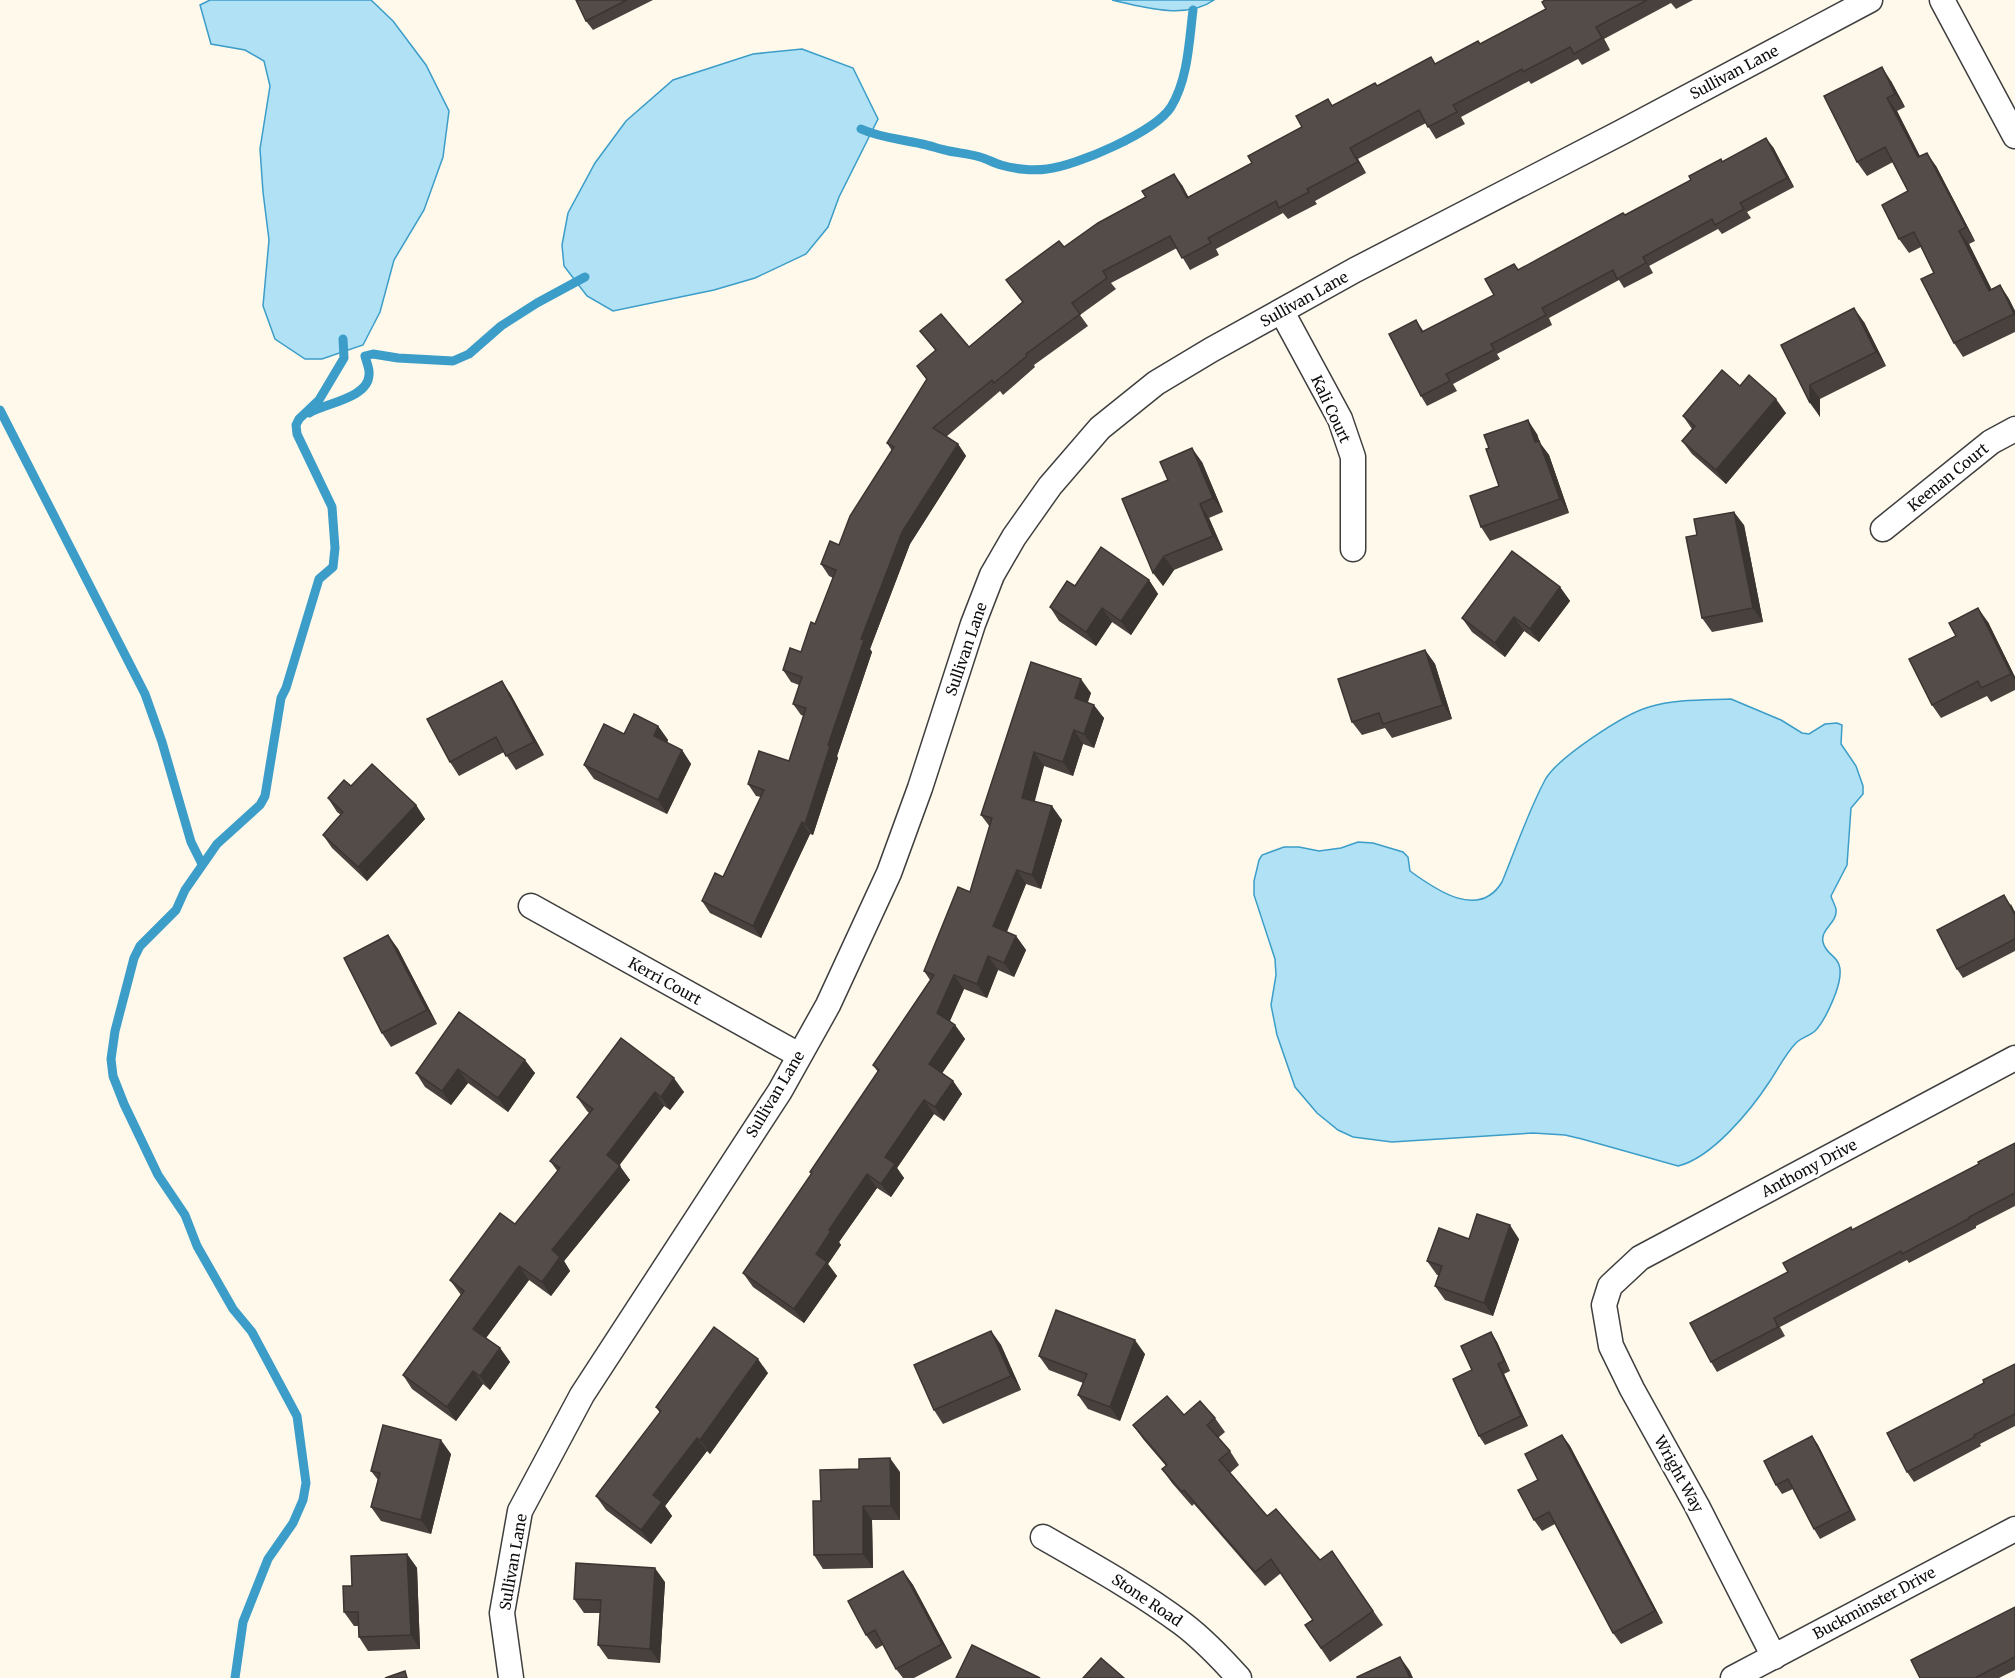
<svg xmlns="http://www.w3.org/2000/svg" width="2015" height="1678" viewBox="0 0 2015 1678" font-family="Merriweather,serif">
<rect width="100%" height="100%" fill="#fef9eb"/>
<!-- water -->
<g fill="#b1e1f4" stroke="#3b9dc8" stroke-width="1.5">
<polygon points="210,0 371,0 393,21 426,65 449,111 443,157 424,210 394,260 380,312 363,345 322,359 305,359 275,339 263,306 269,240 263,192 260,149 270,86 264,61 245,50 211,44 200,5"/>
<path d="M1112,0H1214C1187,20 1142,7 1112,0Z"/>
<polygon points="802,49 853,68 878,119 839,197 828,227 806,254 755,278 714,290 613,311 587,296 564,266 562,245 568,213 595,163 626,121 673,80 753,54"/>
<path d="M1731,699L1781,720L1802,733L1809,734L1825,724L1837,723L1842,725L1841,744L1856,766L1863,786V794L1851,808L1847,865L1831,896C1832,900 1835,905 1836,909C1838,923 1820,929 1823,942C1826,958 1845,954 1839,982C1836,995 1825,1021 1815,1031C1809,1036 1801,1038 1796,1043C1786,1053 1778,1069 1770,1081C1751,1110 1712,1158 1678,1166L1582,1139L1565,1135L1533,1133L1392,1142L1353,1137L1338,1130L1317,1113L1295,1087L1277,1035L1271,1005L1276,975L1275,959L1254,895V881L1259,860L1262,855L1284,847H1299L1319,851L1341,848L1358,842L1373,843L1403,852L1408,857L1410,871C1436,890 1479,920 1502,882C1516,848 1528,812 1545,780C1557,758 1624,714 1649,707C1675,699 1704,700 1731,699Z"/>
</g>
<g fill="none" stroke-linecap="round" stroke-linejoin="round">
<!-- stream -->
<g stroke="#3b9dc8" stroke-width="9">
<path d="M861,129C881,138 901,139 922,144C931,146 940,149 949,151C959,153 970,154 980,157C987,159 994,163 1001,165C1014,169 1033,171 1047,169C1076,166 1155,132 1171,107C1188,79 1189,42 1193,10"/>
<polyline points="0,410 145,694 162,742 191,842 202,864"/>
<path d="M309,413C326,403 368,398 369,375C370,369 366,361 365,356L373,354L398,358L453,361L469,354L501,326L537,303L585,277"/>
<polyline points="235,1678 243,1622 268,1559 293,1523 303,1500 306,1483 297,1416 252,1332 233,1309 197,1246 185,1215 158,1175 124,1104 113,1076 111,1059 115,1031 134,958 140,946 176,910 185,890 217,844 260,805 265,796 281,698 286,688 319,579 333,567 335,548 332,507 297,434 296,425 299,419 319,400 344,358 343,339"/>
</g>
<defs>
<g id="street">
<polyline points="1942,0 2015,136"/>
<polyline points="1282,312 1340,419 1353,457 1353,549"/>
<polyline points="1883,529 1991,442 2015,429"/>
<polyline points="531,906 799,1055"/>
<path d="M1043,1537C1090,1564 1139,1591 1183,1624C1204,1640 1222,1659 1239,1678"/>
<polyline points="1774,1657 1697,1506 1632,1389 1611,1346 1604,1305 1610,1286 1640,1258 2015,1058"/>
<polyline points="511,1678 502,1613 520,1511 582,1395 780,1091 828,1005 889,873 920,788 973,624 992,575 1014,537 1050,486 1100,428 1156,383 1211,350 1355,270 1620,133 1870,0"/>
<polyline points="1733,1678 2015,1529"/>
</g>
</defs>
<!-- street casing -->
<use href="#street" stroke="#3f3f3f" stroke-width="27"/>
<!-- street -->
<use href="#street" stroke="#fff" stroke-width="24"/>
</g>
<!-- wall -->
<g fill="#48413e">
<polygon points="576,0 653,0 593,30 586,21"/>
<polygon points="1545,0 1693,0 1676,9 1671,3 1604,39 1610,50 1582,65 1578,59 1531,84 1529,81 1461,117 1465,124 1436,139 1426,123 1358,159 1366,173 1315,201 1317,204 1288,219 1283,213 1216,249 1219,255 1190,270 1177,248 1111,283 1116,289 1080,315 1088,326 1034,365 1035,367 1003,395 1000,391 946,437 958,444 966,456 910,544 870,649 872,652 837,756 838,758 813,835 810,834 761,938 710,913 702,901 723,877 761,797 756,796 748,784 789,761 804,716 801,715 793,704 799,685 791,682 783,670 801,652 815,624 833,578 829,576 821,564 839,545 892,451 887,443 927,380 917,366 936,351 920,331 969,347 1022,302 1064,247 1182,185 1188,197 1252,163 1302,127 1328,99 1332,105 1377,86 1436,63 1480,44 1546,9"/>
<polygon points="1891,81 1905,107 1897,111 1920,156 1936,166 1975,241 1969,244 1991,289 2000,285 2009,299 2015,311 2015,332 1963,357 1954,343 1934,273 1921,247 1909,253 1899,239 1908,191 1893,162 1867,176 1857,162"/>
<polygon points="1773,147 1794,187 1747,212 1751,218 1722,234 1718,229 1649,266 1653,273 1624,288 1619,280 1549,318 1552,325 1497,354 1500,359 1453,384 1457,391 1427,406 1421,396 1416,320 1424,332 1494,295 1514,264 1518,270 1625,215 1691,180 1723,161"/>
<polygon points="1864,322 1886,366 1820,399 1820,417 1781,345"/>
<polygon points="1740,386 1786,413 1726,484 1692,454 1682,441 1692,429 1683,416"/>
<polygon points="1537,434 1540,443 1549,455 1569,513 1490,541 1481,527 1499,486"/>
<polygon points="1202,462 1223,512 1209,518 1223,550 1174,570 1163,586 1168,480"/>
<polygon points="1744,525 1763,622 1712,632 1702,618"/>
<polygon points="1149,580 1158,594 1131,635 1112,622 1096,646 1059,621 1050,607 1075,586"/>
<polygon points="1560,587 1570,601 1539,642 1524,631 1505,657 1472,632 1462,618"/>
<polygon points="1988,622 2015,677 2015,690 1991,702 1987,696 1941,718 1932,705"/>
<polygon points="1425,650 1435,664 1452,719 1392,738 1385,728 1362,735 1352,722"/>
<polygon points="1031,662 1091,693 1088,702 1104,718 1094,748 1083,744 1073,776 1044,766 1034,801 1062,820 1041,889 1026,884 1007,932 1016,936 1026,950 1014,977 998,970 987,998 964,989 950,1021 955,1025 965,1039 942,1073 953,1081 962,1094 944,1121 934,1114 897,1168 904,1178 891,1197 877,1188 839,1242 841,1245 828,1264 837,1276 804,1323 753,1287 743,1273 811,1174 810,1172 878,1072 873,1065 930,980 924,971 970,892 990,827 981,815"/>
<polygon points="502,681 511,695 544,755 516,770 504,752 459,776 450,762"/>
<polygon points="658,726 668,740 667,743 682,750 691,764 667,814 594,779 584,765 624,734"/>
<polygon points="328,798 416,805 425,819 367,881 332,848 323,835 341,815 337,812"/>
<polygon points="2011,904 2015,912 2015,951 1963,978 1957,969"/>
<polygon points="388,935 398,949 437,1024 391,1047 382,1033"/>
<polygon points="459,1012 535,1073 508,1112 468,1083 451,1105 425,1087 416,1073"/>
<polygon points="621,1038 684,1092 670,1110 664,1106 619,1166 630,1180 564,1261 570,1271 551,1296 529,1280 486,1338 500,1348 510,1362 490,1390 483,1384 456,1421 412,1389 403,1375 461,1295 450,1280 515,1224 558,1172 550,1161 589,1113 587,1111 577,1097"/>
<polygon points="2015,1143 2015,1206 1976,1226 1976,1228 1909,1263 1907,1260 1780,1327 1785,1336 1717,1372 1711,1362 1788,1272"/>
<polygon points="1469,1239 1519,1239 1493,1316 1445,1300 1435,1286 1439,1275 1437,1275 1427,1261"/>
<polygon points="991,1331 1001,1345 1021,1390 943,1424 934,1410"/>
<polygon points="1491,1332 1497,1342 1510,1371 1504,1374 1528,1426 1485,1445 1479,1436"/>
<polygon points="1145,1354 1120,1421 1088,1409 1078,1395 1083,1383 1049,1370 1039,1356"/>
<polygon points="2015,1364 2015,1426 1980,1444 1981,1446 1914,1482 1907,1472 1984,1383"/>
<polygon points="768,1373 710,1454 707,1451 665,1506 672,1516 651,1544 606,1510 596,1496 660,1413 656,1407"/>
<polygon points="1184,1415 1215,1418 1225,1432 1218,1438 1230,1451 1239,1465 1230,1473 1267,1516 1320,1560 1332,1551 1383,1625 1330,1662 1305,1625 1313,1620 1281,1573 1265,1586 1194,1504 1192,1506 1172,1483 1162,1469 1166,1466 1143,1439 1133,1425"/>
<polygon points="1562,1435 1570,1446 1663,1623 1621,1644 1613,1633 1555,1524 1542,1531 1534,1520 1538,1480"/>
<polygon points="1812,1436 1818,1445 1856,1520 1820,1539 1814,1529 1793,1489 1782,1494 1776,1485"/>
<polygon points="451,1454 431,1534 381,1521 371,1507 378,1480 371,1471"/>
<polygon points="900,1472 900,1520 872,1520 873,1568 823,1569 814,1555 821,1501"/>
<polygon points="407,1554 417,1568 420,1649 368,1651 359,1637 358,1626 354,1626 344,1612 352,1586"/>
<polygon points="903,1571 913,1585 952,1658 914,1678 903,1678 896,1669 883,1645 876,1649 866,1635"/>
<polygon points="665,1582 660,1663 608,1659 598,1645 600,1613 584,1613 574,1599"/>
<polygon points="2015,1607 2015,1670 1999,1678 1920,1678"/>
</g>
<!-- shaded-wall -->
<g fill="#3b3532">
<polygon points="1596,27 1604,39 1610,50 1602,38"/>
<polygon points="1882,67 1891,81 1905,107 1895,94"/>
<polygon points="1887,98 1897,111 1927,171 1918,157"/>
<polygon points="1766,138 1773,147 1794,187 1787,178"/>
<polygon points="1350,148 1358,159 1366,173 1358,162"/>
<polygon points="1927,153 1936,166 1975,241 1966,227"/>
<polygon points="1174,174 1182,185 1195,209 1187,198"/>
<polygon points="1959,231 1969,244 1999,304 1989,291"/>
<polygon points="1643,257 1649,266 1653,273 1646,263"/>
<polygon points="2000,285 2009,299 2015,311 2015,316"/>
<polygon points="1854,308 1864,322 1886,366 1876,352"/>
<polygon points="1810,385 1820,399 1820,417 1810,403"/>
<polygon points="1776,399 1786,413 1726,484 1716,470"/>
<polygon points="1528,420 1537,434 1540,443 1549,455 1569,513 1560,499 1535,442"/>
<polygon points="958,444 966,456 910,544 870,649 872,652 837,756 838,758 813,835 805,824 861,639 902,532"/>
<polygon points="1192,448 1202,462 1223,512 1213,498"/>
<polygon points="1200,504 1209,518 1223,550 1213,536"/>
<polygon points="1734,512 1744,525 1763,622 1753,608"/>
<polygon points="1164,556 1174,570 1163,586 1153,573"/>
<polygon points="1149,580 1158,594 1131,635 1121,621"/>
<polygon points="1560,587 1570,601 1539,642 1530,629"/>
<polygon points="1102,608 1112,622 1096,646 1086,632"/>
<polygon points="1978,608 1988,622 2015,677 2015,680 2011,674"/>
<polygon points="1514,617 1524,631 1505,657 1495,643"/>
<polygon points="1425,650 1435,664 1452,719 1443,705"/>
<polygon points="1081,679 1091,693 1084,712 1075,698"/>
<polygon points="502,681 511,695 544,755 534,742"/>
<polygon points="1094,705 1104,718 1094,748 1084,734"/>
<polygon points="658,726 668,740 664,750 654,736"/>
<polygon points="1074,730 1083,744 1073,776 1063,762"/>
<polygon points="682,750 691,764 667,814 658,800"/>
<polygon points="1034,752 1044,766 1032,812 1022,798"/>
<polygon points="416,805 425,819 367,881 358,867"/>
<polygon points="1052,806 1062,820 1041,889 1032,875"/>
<polygon points="802,822 810,834 761,938 753,926"/>
<polygon points="1017,870 1026,884 1003,940 993,926"/>
<polygon points="2004,895 2015,912 2015,915"/>
<polygon points="388,935 398,949 437,1024 427,1010"/>
<polygon points="1016,936 1026,950 1014,977 1004,963"/>
<polygon points="988,956 998,970 987,998 977,984"/>
<polygon points="954,975 964,989 947,1027 937,1013"/>
<polygon points="955,1025 965,1039 939,1078 929,1064"/>
<polygon points="525,1060 535,1073 508,1112 498,1098"/>
<polygon points="458,1069 468,1083 451,1105 442,1091"/>
<polygon points="674,1078 684,1092 670,1110 661,1097"/>
<polygon points="953,1081 962,1094 944,1121 935,1107"/>
<polygon points="655,1092 664,1106 616,1169 607,1155"/>
<polygon points="924,1100 934,1114 897,1168 904,1178 891,1197 881,1184 885,1157"/>
<polygon points="620,1166 630,1180 564,1261 570,1271 551,1296 542,1282 552,1250"/>
<polygon points="867,1174 877,1188 839,1242 841,1245 828,1264 837,1276 804,1323 794,1309 816,1254 829,1230"/>
<polygon points="1510,1225 1519,1239 1493,1316 1484,1303"/>
<polygon points="519,1266 529,1280 483,1342 473,1329"/>
<polygon points="991,1331 1001,1345 1021,1390 1011,1376"/>
<polygon points="1491,1332 1497,1342 1510,1371 1504,1361"/>
<polygon points="1135,1340 1145,1354 1120,1421 1110,1407"/>
<polygon points="500,1348 510,1362 490,1390 480,1376"/>
<polygon points="758,1359 768,1373 710,1454 700,1440"/>
<polygon points="1498,1364 1504,1374 1528,1426 1521,1416"/>
<polygon points="473,1371 483,1384 456,1421 447,1407"/>
<polygon points="1562,1435 1570,1446 1663,1623 1655,1611"/>
<polygon points="1812,1436 1818,1445 1856,1520 1850,1511"/>
<polygon points="697,1438 707,1451 665,1506 672,1516 651,1544 641,1530 653,1495"/>
<polygon points="441,1440 451,1454 431,1534 421,1520"/>
<polygon points="890,1458 900,1472 900,1520 891,1506"/>
<polygon points="863,1506 872,1520 873,1568 863,1554"/>
<polygon points="407,1554 417,1568 420,1649 411,1635"/>
<polygon points="655,1568 665,1582 660,1663 650,1649"/>
<polygon points="903,1571 913,1585 952,1658 942,1644"/>
<polygon points="1400,1657 1410,1671 1413,1678 1410,1678"/>
</g>
<!-- building -->
<g fill="#544c48" stroke="#3b3532" stroke-width="1.5">
<polygon points="576,0 627,0 586,21"/>
<polygon points="1545,0 1647,0 1596,27 1602,38 1574,54 1570,47 1523,72 1522,69 1453,105 1457,112 1428,127 1419,110 1350,148 1358,162 1307,189 1309,192 1279,208 1276,201 1208,238 1211,243 1182,258 1170,236 1103,271 1107,278 1072,303 1080,314 1026,354 1027,356 994,383 992,380 933,428 958,444 902,532 861,639 864,640 828,745 830,746 805,824 802,822 753,926 702,901 715,873 723,877 764,790 748,784 759,751 789,761 806,708 793,704 802,677 783,670 790,648 801,652 811,622 815,624 836,570 821,564 830,541 839,545 850,516 894,447 887,443 927,379 917,366 936,350 920,331 941,314 969,347 1023,302 1006,280 1059,241 1064,247 1098,223 1146,197 1142,191 1174,174 1187,198 1252,163 1248,156 1302,127 1296,116 1328,99 1332,106 1375,83 1377,86 1431,57 1435,64 1478,41 1480,44 1546,9 1542,2"/>
<polygon points="1882,67 1895,94 1887,98 1918,157 1927,153 1966,227 1959,231 1989,291 2000,285 2014,314 1954,343 1921,279 1934,273 1914,232 1899,239 1882,205 1908,191 1885,147 1857,162 1824,96"/>
<polygon points="1766,138 1787,178 1740,203 1744,209 1715,225 1712,219 1643,257 1646,263 1617,279 1613,270 1542,308 1546,315 1491,344 1494,350 1446,374 1450,381 1421,396 1389,334 1416,320 1422,332 1494,295 1485,279 1514,264 1518,270 1623,213 1625,215 1691,180 1689,176 1721,159 1722,162"/>
<polygon points="1854,308 1876,352 1810,385 1810,403 1781,345"/>
<polygon points="1722,370 1740,386 1749,375 1776,399 1716,470 1682,441 1695,426 1683,416"/>
<polygon points="1528,420 1535,442 1539,441 1560,499 1481,527 1470,496 1499,486 1486,449 1489,448 1484,435"/>
<polygon points="1192,448 1213,498 1200,504 1213,536 1164,556 1153,573 1122,499 1168,480 1160,462"/>
<polygon points="1734,512 1753,608 1702,618 1686,537 1697,535 1694,519"/>
<polygon points="1101,547 1149,580 1121,621 1102,608 1086,632 1050,607 1067,581 1075,586"/>
<polygon points="1512,551 1560,587 1530,629 1514,617 1495,643 1462,618"/>
<polygon points="1978,608 2011,674 1981,688 1978,681 1932,705 1909,659 1956,636 1949,623"/>
<polygon points="1425,650 1443,705 1383,724 1379,713 1352,722 1338,679"/>
<polygon points="1031,662 1081,679 1075,698 1094,705 1084,734 1074,730 1063,762 1034,752 1022,798 1052,806 1032,875 1017,870 993,926 1016,936 1004,963 988,956 977,984 954,975 937,1013 955,1025 929,1064 953,1081 935,1107 924,1100 885,1157 895,1164 881,1184 867,1174 829,1230 831,1231 816,1254 827,1262 794,1309 743,1273 812,1173 810,1172 879,1070 873,1065 934,975 924,971 958,887 970,892 992,818 981,815"/>
<polygon points="502,681 534,742 506,756 496,737 450,762 427,719"/>
<polygon points="634,714 658,726 654,736 682,750 658,800 584,765 604,724 624,734"/>
<polygon points="372,764 416,805 358,867 323,835 343,812 328,798 344,780 351,786"/>
<polygon points="2004,895 2015,915 2015,939 1957,969 1937,930"/>
<polygon points="388,935 427,1010 382,1033 344,958"/>
<polygon points="459,1012 525,1060 498,1098 458,1069 442,1091 416,1073"/>
<polygon points="621,1038 674,1078 661,1097 655,1092 607,1155 620,1166 552,1250 560,1257 542,1282 519,1266 473,1329 500,1348 480,1376 473,1371 447,1407 403,1375 464,1291 450,1280 500,1213 515,1224 560,1168 550,1161 593,1109 577,1097"/>
<polygon points="2015,1143 2015,1193 1969,1217 1970,1218 1902,1254 1901,1251 1774,1318 1778,1327 1711,1362 1690,1323 1788,1272 1783,1263 1851,1227 1852,1230 1979,1164 1978,1162"/>
<polygon points="1477,1214 1510,1225 1484,1303 1435,1286 1442,1266 1427,1261 1439,1228 1469,1239"/>
<polygon points="1056,1310 1135,1340 1110,1407 1078,1395 1087,1374 1039,1356"/>
<polygon points="714,1327 758,1359 700,1440 697,1438 653,1495 662,1502 641,1530 596,1496 661,1411 656,1407"/>
<polygon points="991,1331 1011,1376 934,1410 914,1365"/>
<polygon points="1491,1332 1504,1361 1498,1364 1521,1416 1479,1436 1453,1379 1472,1370 1461,1346"/>
<polygon points="2015,1364 2015,1414 1974,1435 1975,1437 1907,1472 1887,1433 1984,1383 1983,1380"/>
<polygon points="1167,1396 1184,1415 1200,1401 1215,1418 1207,1425 1230,1451 1219,1460 1267,1516 1276,1509 1320,1560 1332,1551 1373,1611 1321,1648 1305,1625 1313,1620 1271,1559 1255,1572 1184,1490 1182,1492 1162,1469 1167,1465 1133,1425"/>
<polygon points="383,1425 441,1440 421,1520 371,1507 380,1473 371,1471"/>
<polygon points="1562,1435 1655,1611 1613,1633 1549,1512 1534,1520 1518,1490 1538,1480 1525,1454"/>
<polygon points="1812,1436 1850,1511 1814,1529 1788,1479 1776,1485 1764,1461"/>
<polygon points="890,1458 891,1506 863,1506 863,1554 814,1555 813,1501 821,1501 820,1470 859,1469 859,1459"/>
<polygon points="407,1554 411,1635 359,1637 358,1612 344,1612 343,1586 352,1586 351,1556"/>
<polygon points="576,1563 655,1568 650,1649 598,1645 601,1600 574,1599"/>
<polygon points="903,1571 942,1644 896,1669 875,1630 866,1635 848,1601"/>
<polygon points="2015,1607 2015,1657 1975,1678 1920,1678 1911,1660"/>
<polygon points="972,1645 1040,1678 956,1678"/>
<polygon points="1400,1657 1410,1678 1357,1678 1357,1677"/>
<polygon points="1101,1658 1124,1678 1083,1678"/>
<polygon points="405,1671 407,1678 385,1678"/>
</g>
<g text-anchor="middle" dominant-baseline="central" stroke-width="6" stroke-linejoin="round" paint-order="stroke">
<!-- street labels -->
<g font-size="15" fill="#0c0c0c" stroke="#fff">
<text transform="translate(1734 72) rotate(-28)">Sullivan Lane</text>
<text transform="translate(1304 299) rotate(-29)">Sullivan Lane</text>
<text transform="translate(1331 409) rotate(65)">Kali Court</text>
<text transform="translate(1948 477) rotate(-39)">Keenan Court</text>
<text transform="translate(966 649) rotate(-71)">Sullivan Lane</text>
<text transform="translate(665 981) rotate(29)">Kerri Court</text>
<text transform="translate(775 1094) rotate(-59)">Sullivan Lane</text>
<text transform="translate(1809 1168) rotate(-28)">Anthony Drive</text>
<text transform="translate(1679 1474) rotate(61)">Wright Way</text>
<text transform="translate(513 1562) rotate(-80)">Sullivan Lane</text>
<text transform="translate(1147 1600) rotate(34)">Stone Road</text>
<text transform="translate(1874 1603) rotate(-28)">Buckminster Drive</text>
</g>
</g>
</svg>
